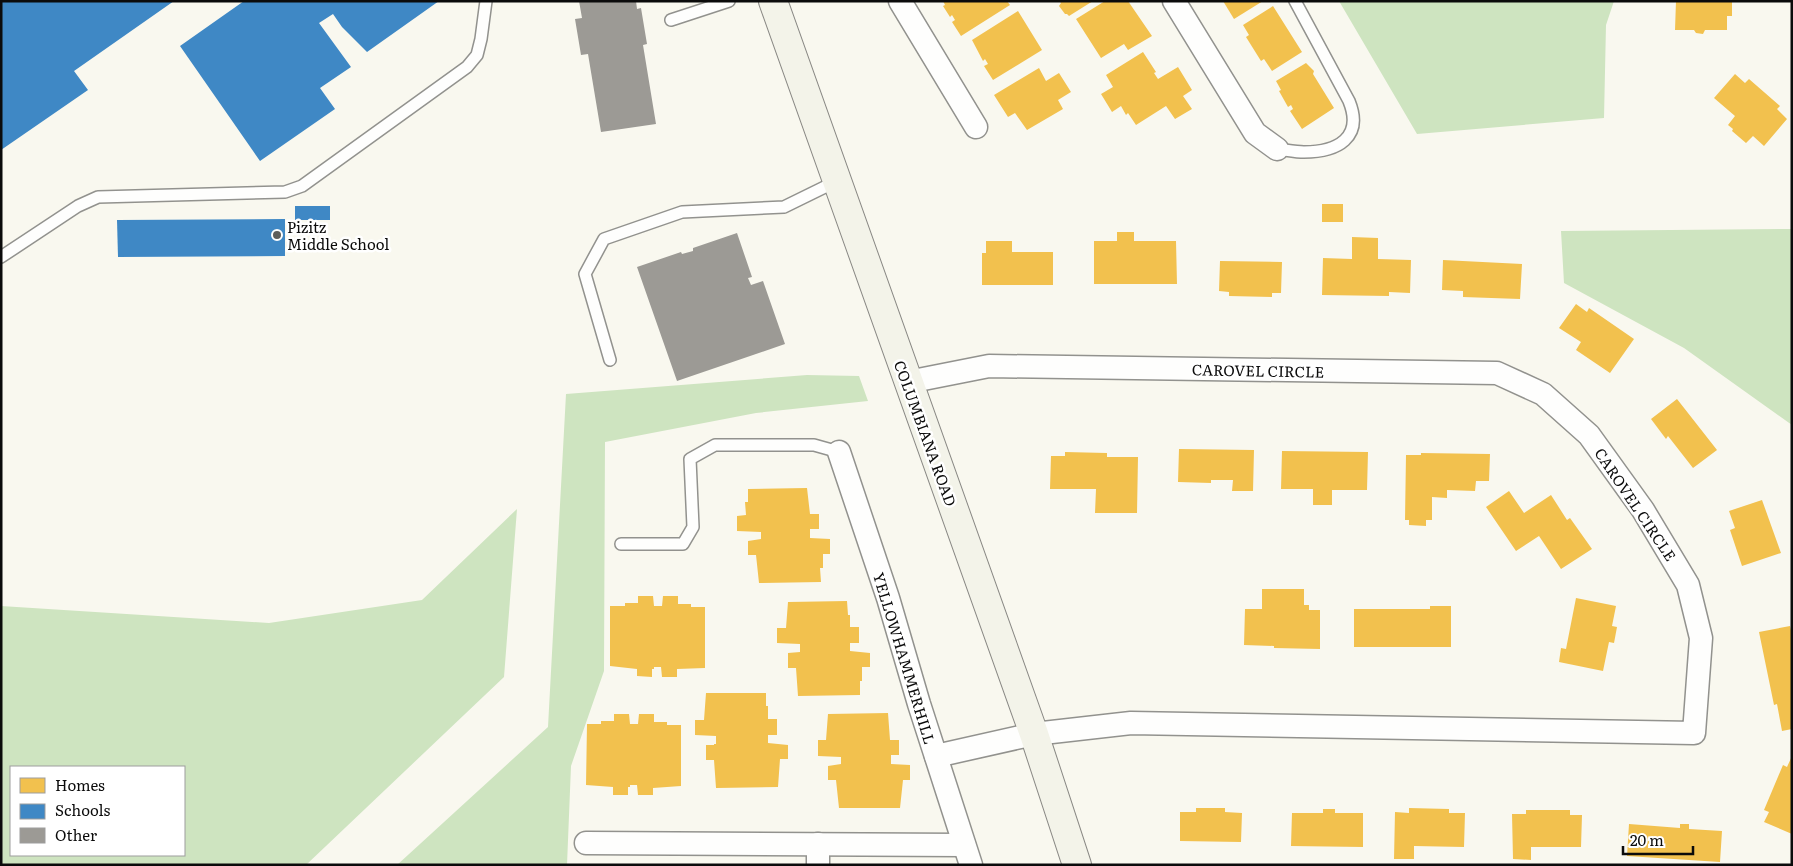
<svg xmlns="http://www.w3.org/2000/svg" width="1793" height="866" viewBox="0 0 1793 866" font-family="Literata,serif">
<rect width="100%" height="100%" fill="#f9f8ef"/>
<!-- forest -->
<g fill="#cee4c0" fill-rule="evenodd">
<polygon points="1339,1 1614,1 1606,25 1604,118 1417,134"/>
<polygon points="1792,229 1792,425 1684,348 1564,283 1561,231"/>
<polygon points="807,375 859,376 868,401 756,413 605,442 604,671 571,766 567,865 397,865 548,727 566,394"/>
<path d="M517,509L504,677L306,865H1V606L269,623L422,600ZM11,767H184V855H11Z"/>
</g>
<!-- homes -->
<g fill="#f2c14e">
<polygon points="943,1 1007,1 1010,5 961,36 952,22 955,20 952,15 950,17 943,6 945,5"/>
<polygon points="1059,1 1093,1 1069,16 1067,14 1065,14 1059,6 1061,3"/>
<polygon points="1105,1 1128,1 1152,36 1128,50 1124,44 1101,58 1076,19"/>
<polygon points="1223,1 1263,1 1234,19"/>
<polygon points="1676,1 1732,1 1732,16 1727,16 1727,30 1705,30 1703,34 1696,33 1694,30 1675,30"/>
<polygon points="1273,6 1302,52 1272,71 1264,59 1261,61 1246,37 1249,35 1243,25"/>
<polygon points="1018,11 1042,50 993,80 984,66 988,64 985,59 983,61 972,40"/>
<polygon points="1143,52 1156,72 1154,73 1158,79 1178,67 1192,90 1183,96 1192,109 1175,119 1166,106 1136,125 1128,113 1126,115 1121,106 1112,112 1101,94 1113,87 1106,75"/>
<polygon points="1306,63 1314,71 1313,74 1334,108 1302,129 1290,111 1293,109 1291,105 1288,107 1279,91 1281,90 1276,81"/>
<polygon points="1039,68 1046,81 1059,73 1071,92 1058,100 1063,109 1027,130 1015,113 1008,117 994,95"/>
<polygon points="1735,74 1745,83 1749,79 1780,106 1777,109 1787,119 1764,146 1753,136 1746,143 1732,131 1733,129 1728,125 1735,116 1714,98"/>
<rect x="1322" y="204" width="21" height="18"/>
<polygon points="1117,232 1134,232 1134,241 1176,241 1177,284 1094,284 1094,241 1117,241"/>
<polygon points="1352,237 1378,238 1378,259 1411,260 1410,293 1389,292 1389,296 1322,295 1323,258 1352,259"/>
<polygon points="986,241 1012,241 1012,252 1053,252 1053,285 982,285 982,253 986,253"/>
<polygon points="1443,260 1522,264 1520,299 1463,297 1463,291 1442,290"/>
<polygon points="1220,261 1282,262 1281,293 1272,293 1272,297 1229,296 1229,292 1219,291"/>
<polygon points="1576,304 1587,312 1589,308 1634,339 1610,373 1576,350 1581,342 1559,328"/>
<polygon points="1677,399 1717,450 1693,468 1668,436 1666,439 1651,419"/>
<polygon points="1179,449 1254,450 1253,491 1232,491 1233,480 1211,480 1211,483 1178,482"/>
<polygon points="1282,451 1368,452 1367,490 1332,490 1332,505 1313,505 1313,489 1281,489"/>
<polygon points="1065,452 1107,453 1107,457 1138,457 1137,513 1095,513 1096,489 1050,489 1051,456 1065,456"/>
<polygon points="1421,453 1490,454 1489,481 1476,481 1475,491 1447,490 1447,498 1432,497 1432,520 1426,520 1426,526 1409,525 1409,520 1405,520 1406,455 1421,455"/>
<polygon points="807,488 810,514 819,514 819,529 810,529 810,538 830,539 830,554 823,554 823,568 820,568 821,582 759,583 756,555 748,555 748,541 761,539 761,532 737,531 737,516 746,515 745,502 748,502 748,489"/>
<polygon points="1509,491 1524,513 1551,495 1567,520 1570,518 1592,549 1561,569 1539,536 1516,551 1486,507"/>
<polygon points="1762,500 1781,553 1742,566 1730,530 1735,528 1729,511"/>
<polygon points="1262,589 1304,589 1304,605 1309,605 1309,610 1320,610 1320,649 1274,648 1274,646 1244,645 1245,609 1262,609"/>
<polygon points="638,596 653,596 654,606 662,606 663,596 678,596 678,604 691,604 691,607 705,607 705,668 677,669 677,677 662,677 661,667 654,667 654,669 652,669 652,677 637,676 637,669 610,666 610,606 625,606 625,603 638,603"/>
<polygon points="1576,598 1616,606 1612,626 1617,627 1614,643 1609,642 1603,671 1559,662 1561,648 1566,649"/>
<polygon points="847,601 848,615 850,615 850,627 859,627 859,643 850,643 850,651 870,653 870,667 862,667 862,681 860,681 860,695 798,696 796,668 788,668 788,653 800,652 800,644 777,643 777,628 786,628 788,602"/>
<polygon points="1430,606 1451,606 1451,647 1354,647 1354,609 1430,609"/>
<polygon points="1790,626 1792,635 1792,729 1782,731 1777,704 1774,705 1759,632"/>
<polygon points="706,693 766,693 766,706 768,706 768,719 777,719 777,735 768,735 768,743 788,745 788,759 780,759 778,787 716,788 714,760 706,760 706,745 714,745 714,744 716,744 716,736 695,735 695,720 704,720"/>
<polygon points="888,713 890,740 899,740 899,755 891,755 891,764 910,765 910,780 903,780 900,808 839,808 836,780 828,780 828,766 841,764 841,757 818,756 818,740 826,740 828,714"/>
<polygon points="614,714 629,714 630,724 638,724 639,714 654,714 654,722 667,722 667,725 681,725 681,786 653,788 653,795 638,795 637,785 630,785 630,787 628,787 628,795 613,795 613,787 586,785 587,724 601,724 601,721 614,721"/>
<polygon points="1792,756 1792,834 1764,822 1769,812 1764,810 1783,765 1787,767"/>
<polygon points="1196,808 1225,808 1225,812 1242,813 1241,842 1180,841 1180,812 1196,812"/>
<polygon points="1409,808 1449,809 1449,813 1465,813 1464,847 1414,846 1414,859 1394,859 1395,812 1409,813"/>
<polygon points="1323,809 1335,809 1335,813 1363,813 1363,847 1291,846 1292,813 1323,813"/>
<polygon points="1526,810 1570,810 1570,815 1582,815 1581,847 1531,847 1531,860 1513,859 1512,814 1526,814"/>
<polygon points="1629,824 1680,828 1680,824 1689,824 1689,829 1722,831 1720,862 1627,856"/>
</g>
<!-- schools -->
<g fill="#3f88c5">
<polygon points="1,1 174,1 74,71 88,90 1,150"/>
<polygon points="244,1 323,2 439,1 367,52 342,27 333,14 319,23 351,67 320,88 335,109 260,161 180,46"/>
<rect x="295" y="206" width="35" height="14"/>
<polygon points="285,219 285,256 118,257 117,220"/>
</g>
<!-- building -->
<g fill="#9c9a95">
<polygon points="579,1 636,1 637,9 641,8 647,44 643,45 656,124 601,132 588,54 581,55 575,19 582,18"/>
<polygon points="737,233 752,277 748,278 751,285 763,281 785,344 677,381 637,267 681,252 682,254 693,251 693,248"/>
</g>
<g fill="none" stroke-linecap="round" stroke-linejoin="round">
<defs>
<g id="lane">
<polyline points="671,20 729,1"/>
<path d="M1277,149C1286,150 1296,152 1304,152C1337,152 1364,138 1349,101L1295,1"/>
<polyline points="1,257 78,206 98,197 285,192 302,186 467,67 477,55 481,39 486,1"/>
<polyline points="610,360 585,274 604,239 682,212 784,207 837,181"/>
<polyline points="621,544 683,544 693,527 690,459 715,445 814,445 839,452"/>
</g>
<g id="street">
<polyline points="900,1 976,127"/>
<polyline points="1174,1 1255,133 1277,149"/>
<polyline points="908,382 989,366 1497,373 1543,394 1589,435 1643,510 1688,585 1701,638 1694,733 1131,723 1034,734 936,756"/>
<polyline points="839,452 888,598 919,704 971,865"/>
<polyline points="586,843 964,845"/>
<polyline points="818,865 818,844"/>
</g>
<polyline id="secondary" points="773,1 1034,734 1077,865"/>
</defs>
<!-- lane casing -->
<use href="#lane" stroke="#92928e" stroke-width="14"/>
<!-- street casing -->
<use href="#street" stroke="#92928e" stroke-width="25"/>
<!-- secondary casing -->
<use href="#secondary" stroke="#898884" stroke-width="30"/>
<!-- lane -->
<use href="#lane" stroke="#fefefd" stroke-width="11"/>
<!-- street -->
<use href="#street" stroke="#fefefd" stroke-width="22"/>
<!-- secondary -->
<use href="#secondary" stroke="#f3f3e9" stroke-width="28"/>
</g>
<!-- markers -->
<circle fill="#5e5e5b" stroke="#fff" stroke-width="2" cx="277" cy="235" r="5"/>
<g text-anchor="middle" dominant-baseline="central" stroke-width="5" stroke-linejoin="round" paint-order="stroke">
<!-- poi labels -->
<g font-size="15" fill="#0b0b0b" stroke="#fff" text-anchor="start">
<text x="287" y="226">Pizitz<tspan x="287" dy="17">Middle School</tspan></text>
</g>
<!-- street labels -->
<g font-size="15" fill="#0b0b0b" stroke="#fff">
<text transform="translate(1258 370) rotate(1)">CAROVEL CIRCLE</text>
<text transform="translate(926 433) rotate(70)">COLUMBIANA ROAD</text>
<text transform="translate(1636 504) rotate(56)">CAROVEL CIRCLE</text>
<text transform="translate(905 658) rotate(73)">YELLOWHAMMERHILL</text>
</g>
</g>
<!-- border -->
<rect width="1793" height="866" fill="none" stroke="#0b0b0b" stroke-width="5"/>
<!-- legend -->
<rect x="10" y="766" width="175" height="90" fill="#ffffff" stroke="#9d9d9d"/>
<rect x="20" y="778" width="25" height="15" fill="#f2c14e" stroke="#9d9d9d"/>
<text x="55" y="791" font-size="15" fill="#0b0b0b">Homes</text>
<rect x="20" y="804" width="25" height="15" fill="#3f88c5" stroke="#9d9d9d"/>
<text x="55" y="816" font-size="15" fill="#0b0b0b">Schools</text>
<rect x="20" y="828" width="25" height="15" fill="#9c9a95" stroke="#9d9d9d"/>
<text x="55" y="841" font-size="15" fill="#0b0b0b">Other</text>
<!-- scale -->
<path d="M1623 846v8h70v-8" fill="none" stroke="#0b0b0b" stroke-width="2.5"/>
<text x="1630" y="846" font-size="15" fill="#0b0b0b" stroke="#ffffff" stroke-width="4" paint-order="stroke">20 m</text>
</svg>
